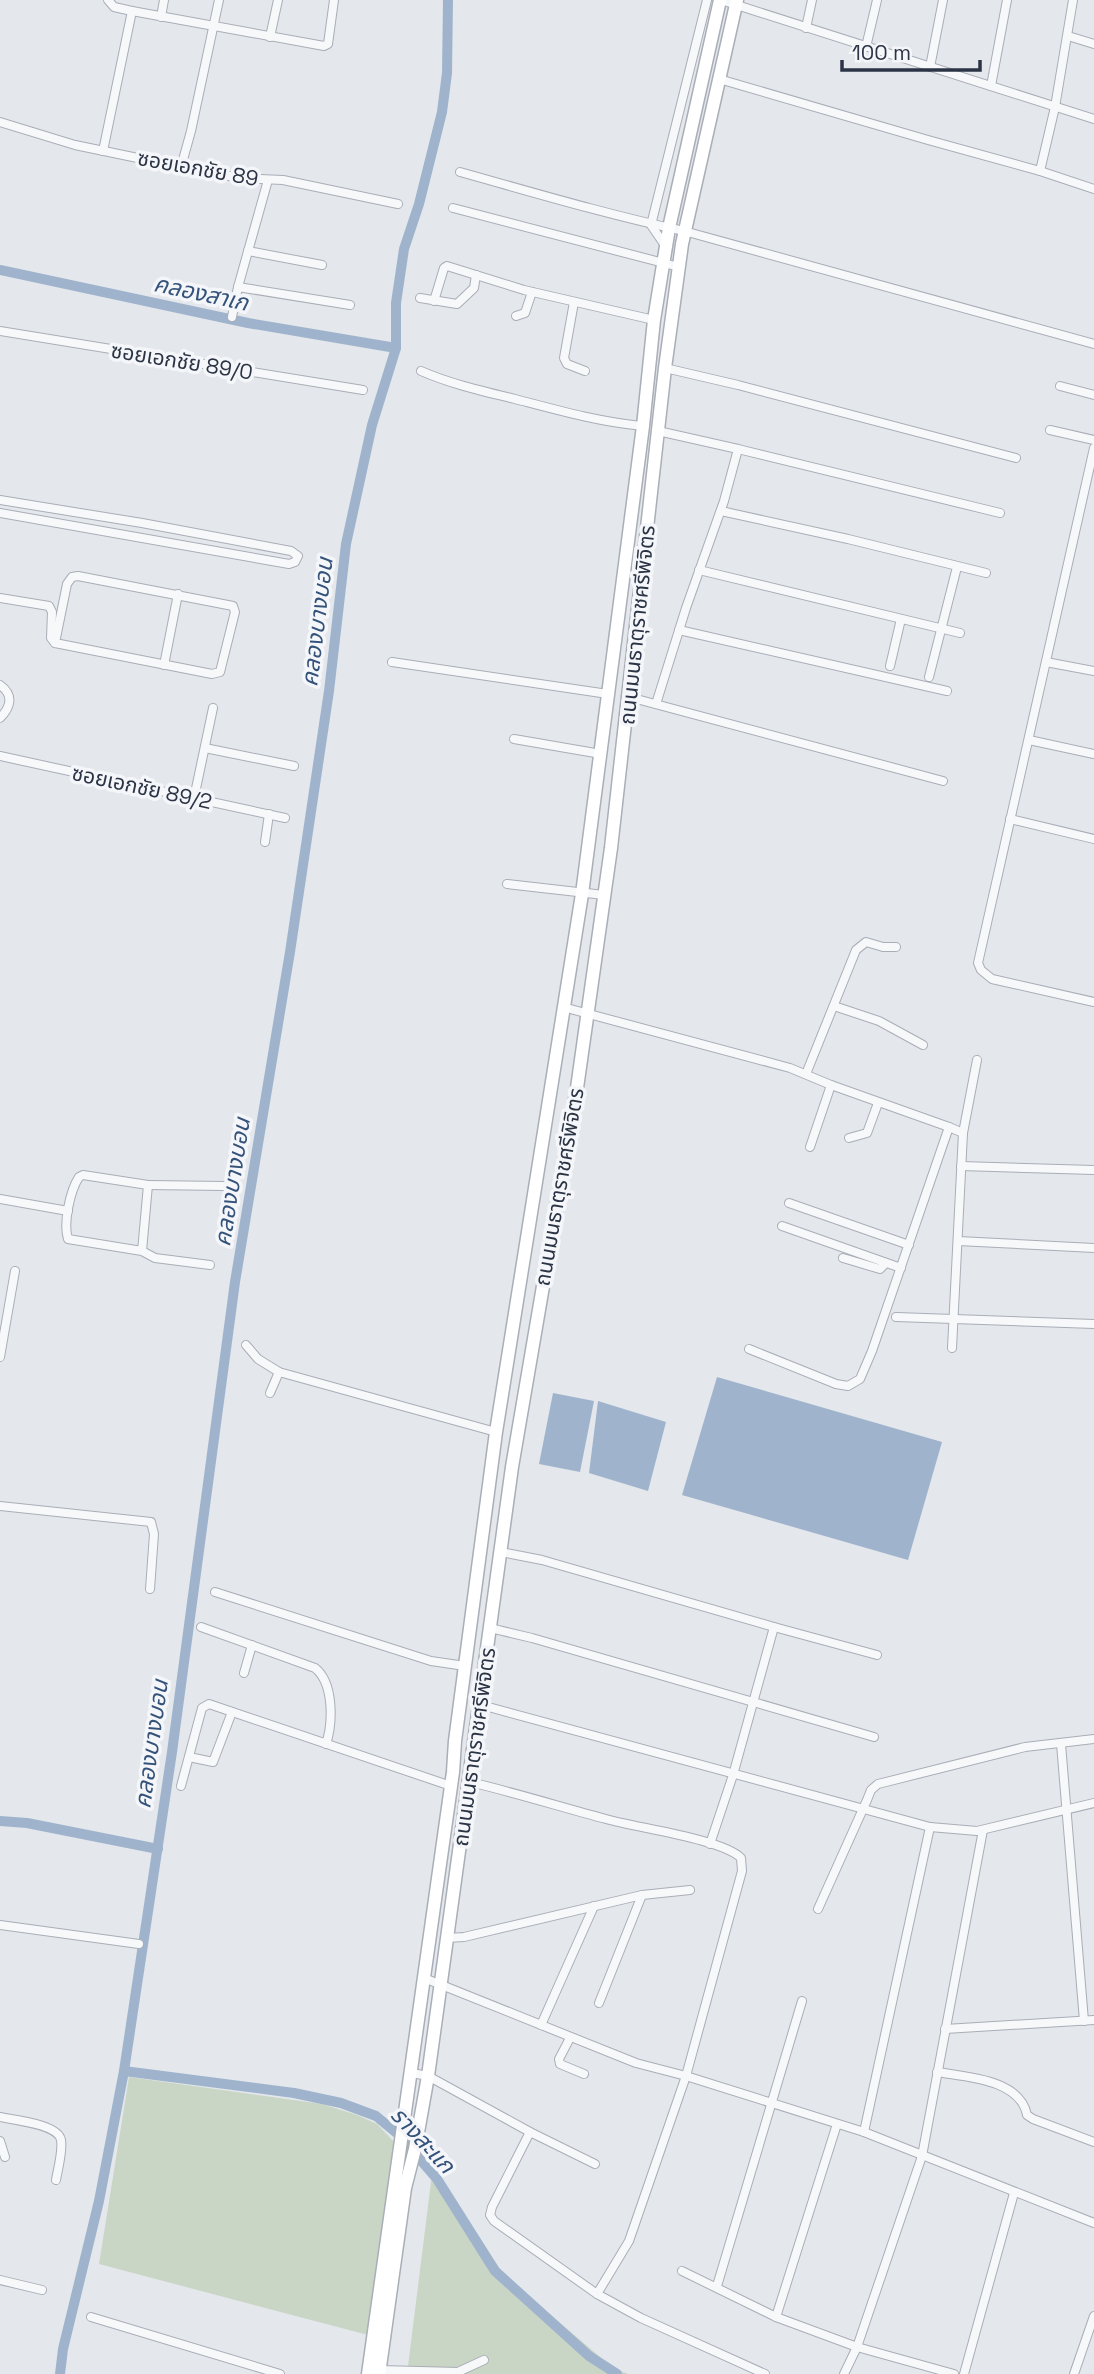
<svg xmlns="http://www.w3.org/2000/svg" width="1094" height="2374" viewBox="0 0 1094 2374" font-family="'Space Grotesk','Noto Sans Thai',sans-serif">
<rect width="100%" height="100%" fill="#e4e7ec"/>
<!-- green -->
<g fill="#c9d6c5">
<polygon points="129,2077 322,2104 357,2115 377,2124 396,2144 368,2335 99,2264"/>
<polygon points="433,2166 504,2275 613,2368 628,2374 407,2374"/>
</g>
<!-- water -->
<g fill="#9fb4cc">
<polygon points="717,1377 942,1442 908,1560 682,1495"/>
<polygon points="553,1393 594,1401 580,1472 539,1464"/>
<polygon points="598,1401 666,1422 648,1491 589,1473"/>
</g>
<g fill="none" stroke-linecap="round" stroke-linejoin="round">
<!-- canal -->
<g stroke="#9fb4cc" stroke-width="10">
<polyline points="0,270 248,323 396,348"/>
<polyline points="0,1821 27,1823 158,1849"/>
<polyline points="124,2071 294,2093 341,2103 376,2116 399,2135 437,2179 495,2271 589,2356 617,2374"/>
<polyline points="60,2374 63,2349 99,2201 124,2071 172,1752 235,1282 290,952 329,691 346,544 372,425 396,348 396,303 404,249 419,204 442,112 447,73 448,0"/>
</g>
<defs>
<g id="street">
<polyline points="108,0 114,7 132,11 324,46 328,44 334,0"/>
<polyline points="721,0 1094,119"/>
<polyline points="161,17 164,0"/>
<polyline points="806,28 812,0"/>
<polyline points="1068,36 1094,44"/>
<polyline points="270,37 278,0"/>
<polyline points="866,47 877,0"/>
<polyline points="930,67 943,0"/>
<polyline points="719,79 928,140 1040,171 1094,189"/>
<polyline points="991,86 1007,0"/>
<polyline points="0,122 75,145 181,167 240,178 283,180 398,204"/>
<polyline points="103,151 132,11"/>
<polyline points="181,167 191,131 219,0"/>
<polyline points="1040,171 1055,107 1073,0"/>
<path d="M460,172C535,193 609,215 684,231L1094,344"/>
<polyline points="453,208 679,267"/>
<polyline points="666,247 651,225 707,0"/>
<polyline points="248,251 322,265"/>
<polyline points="238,287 350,305"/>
<polyline points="420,298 457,304 474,288 476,275"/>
<polyline points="434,301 444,268 447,266 524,290 654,320"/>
<polyline points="574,302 564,358 567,364 585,371"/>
<polyline points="516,316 525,313 532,292"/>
<polyline points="232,317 238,287 268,180"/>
<polyline points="0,331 363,390"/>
<polyline points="665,368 738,385 1016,458"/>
<path d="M421,371C451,384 482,391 515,399C557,410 599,422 643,426"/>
<polyline points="1060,386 1094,395"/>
<polyline points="1050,430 1094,440"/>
<polyline points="1094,448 978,963 981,970 992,979 1094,1002"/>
<polyline points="738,449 1000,513"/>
<polyline points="0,500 142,523 291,551 298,556 295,562 289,564 0,513"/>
<polyline points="721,511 848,539 986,573"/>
<polyline points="699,570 960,633"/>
<polygon points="78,576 233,606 235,612 220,672 212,674 55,643 67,584 72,577"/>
<polyline points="0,598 49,606 52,612 51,638 55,643"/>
<polyline points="679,630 947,691"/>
<polyline points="392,662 608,694"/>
<polyline points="1046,662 1094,671"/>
<polyline points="164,665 178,594"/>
<polyline points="890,666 901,619"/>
<polyline points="929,677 957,567"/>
<path d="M0,685C14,695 11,707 0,718"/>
<polyline points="629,697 943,781"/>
<polyline points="656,704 686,608 724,501 738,449 658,431"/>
<polyline points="514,739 601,754"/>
<polyline points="1029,740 1094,754"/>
<polyline points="205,748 294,766"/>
<polyline points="0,756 285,818"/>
<polyline points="194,798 213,708"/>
<polyline points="1010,819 1094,839"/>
<polyline points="265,842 269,814"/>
<polyline points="507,884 604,895"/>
<polyline points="834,1006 879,1021 923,1045"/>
<polyline points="563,1007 790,1068 831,1085 949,1127 872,1351 860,1379 848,1386 836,1384 749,1349"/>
<polyline points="806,1074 856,950 866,942 883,947 896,947"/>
<polyline points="949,1127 963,1133 952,1348"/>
<polyline points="963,1133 977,1060"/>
<polyline points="849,1138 867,1133 878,1103"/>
<polyline points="810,1147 831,1085"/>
<polyline points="961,1166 1094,1170"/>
<polyline points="148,1185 224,1186"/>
<polyline points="0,1199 68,1211"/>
<polyline points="789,1203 909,1245"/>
<polyline points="782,1226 901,1268"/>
<polyline points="958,1241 1094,1248"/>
<path d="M142,1251L148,1185L83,1175L79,1177C70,1191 63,1223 68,1239L142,1251L155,1258L210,1265"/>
<polyline points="843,1258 880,1269 886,1263"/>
<polyline points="896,1317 1094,1324"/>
<polyline points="246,1345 258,1359 279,1372 496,1432"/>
<polyline points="0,1357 15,1271"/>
<polyline points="270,1393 279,1372"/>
<polyline points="0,1506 151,1522 154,1534 150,1589"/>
<polyline points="501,1552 542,1560 774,1627 877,1655"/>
<polyline points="215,1592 431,1661 465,1666"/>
<path d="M201,1627L315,1668C334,1683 333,1723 326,1744"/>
<polyline points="490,1628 532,1638 874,1737"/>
<polyline points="244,1673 252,1645"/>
<polyline points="481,1705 930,1827 977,1831 1094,1803"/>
<polyline points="1061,1744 1084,2021"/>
<polyline points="189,1757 213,1762 232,1712"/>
<path d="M470,1782C516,1793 561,1807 606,1819C637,1828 722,1839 741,1858L742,1871L686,2076L629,2241L597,2294"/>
<polyline points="181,1786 202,1708 209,1704 451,1786"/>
<polyline points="710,1844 733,1775 774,1627"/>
<polyline points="818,1909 867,1800 871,1790 878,1784 1025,1747 1094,1739"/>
<polyline points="0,1925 139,1944"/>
<polyline points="447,1938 464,1937 642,1895 690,1890"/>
<polyline points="424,1978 636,2063 686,2076 864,2132 1094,2223"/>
<polyline points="599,2003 642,1895"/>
<polyline points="541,2025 594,1906"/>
<polyline points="945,2029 1094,2020"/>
<polyline points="570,2038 559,2059 560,2064 584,2074"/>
<path d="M937,2072C966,2077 1020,2079 1027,2115L1033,2119L1094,2142"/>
<polyline points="412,2073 428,2076 530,2132 595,2164"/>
<path d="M0,2117C14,2120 58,2124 61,2140C63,2151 58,2168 56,2180"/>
<polyline points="530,2132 492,2207 490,2215 494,2221 597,2294 641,2318 765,2374"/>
<polyline points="864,2132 930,1827"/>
<polyline points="0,2141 5,2157"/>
<polyline points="682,2271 776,2317 857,2347 954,2374"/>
<polyline points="0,2280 42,2290"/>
<polyline points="717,2286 802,2001"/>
<polyline points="91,2317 280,2374"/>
<polyline points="776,2317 837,2124"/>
<polyline points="380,2370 458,2372 484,2360"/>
<polyline points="844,2374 857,2347 922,2156 983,1830"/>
<polyline points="964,2374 1014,2193"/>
<polyline points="1074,2374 1094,2316"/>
</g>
<g id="secondary">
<polyline points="368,2374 453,1772 455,1741 496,1432 582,894 643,426 654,320 669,228 720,0"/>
<polyline points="379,2374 405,2188 415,2149 428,2076 512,1467 577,1088 611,848 665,368 682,244 737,0"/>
</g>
</defs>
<!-- street casing -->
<use href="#street" stroke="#a9aeb7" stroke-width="10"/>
<!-- secondary casing -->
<use href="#secondary" stroke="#a9aeb7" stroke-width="15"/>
<!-- street -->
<use href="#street" stroke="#f7f8fa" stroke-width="8"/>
<!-- secondary -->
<use href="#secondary" stroke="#fff" stroke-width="12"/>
</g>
<g text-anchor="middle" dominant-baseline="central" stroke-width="7" stroke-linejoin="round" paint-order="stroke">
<!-- street labels -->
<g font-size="21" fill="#2b3445" stroke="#f4f6f9">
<text transform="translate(198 168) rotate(10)">ซอยเอกชัย 89</text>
<text transform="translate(182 361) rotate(9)">ซอยเอกชัย 89/0</text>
<text transform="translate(637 625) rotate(-84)">ถนนมนธาตุราชศรีพิจิตร</text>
<text transform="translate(142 787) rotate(12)">ซอยเอกชัย 89/2</text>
<text transform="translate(559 1187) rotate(-80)">ถนนมนธาตุราชศรีพิจิตร</text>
<text transform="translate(474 1747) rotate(-82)">ถนนมนธาตุราชศรีพิจิตร</text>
</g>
<!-- water labels -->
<g font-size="23" font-style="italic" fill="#34527a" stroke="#f4f6f9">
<text transform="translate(201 293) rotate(12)">คลองสาเก</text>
<text transform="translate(317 622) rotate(-83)">คลองบางบอน</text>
<text transform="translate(232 1182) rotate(-81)">คลองบางบอน</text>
<text transform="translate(151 1744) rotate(-82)">คลองบางบอน</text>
<text transform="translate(423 2140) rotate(47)">รางสะแก</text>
</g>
</g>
<!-- scale -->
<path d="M842 60v10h138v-10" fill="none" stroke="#2b3445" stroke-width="3.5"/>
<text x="852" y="60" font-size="21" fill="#2b3445" stroke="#f4f6f9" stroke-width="5" paint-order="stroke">100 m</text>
</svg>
